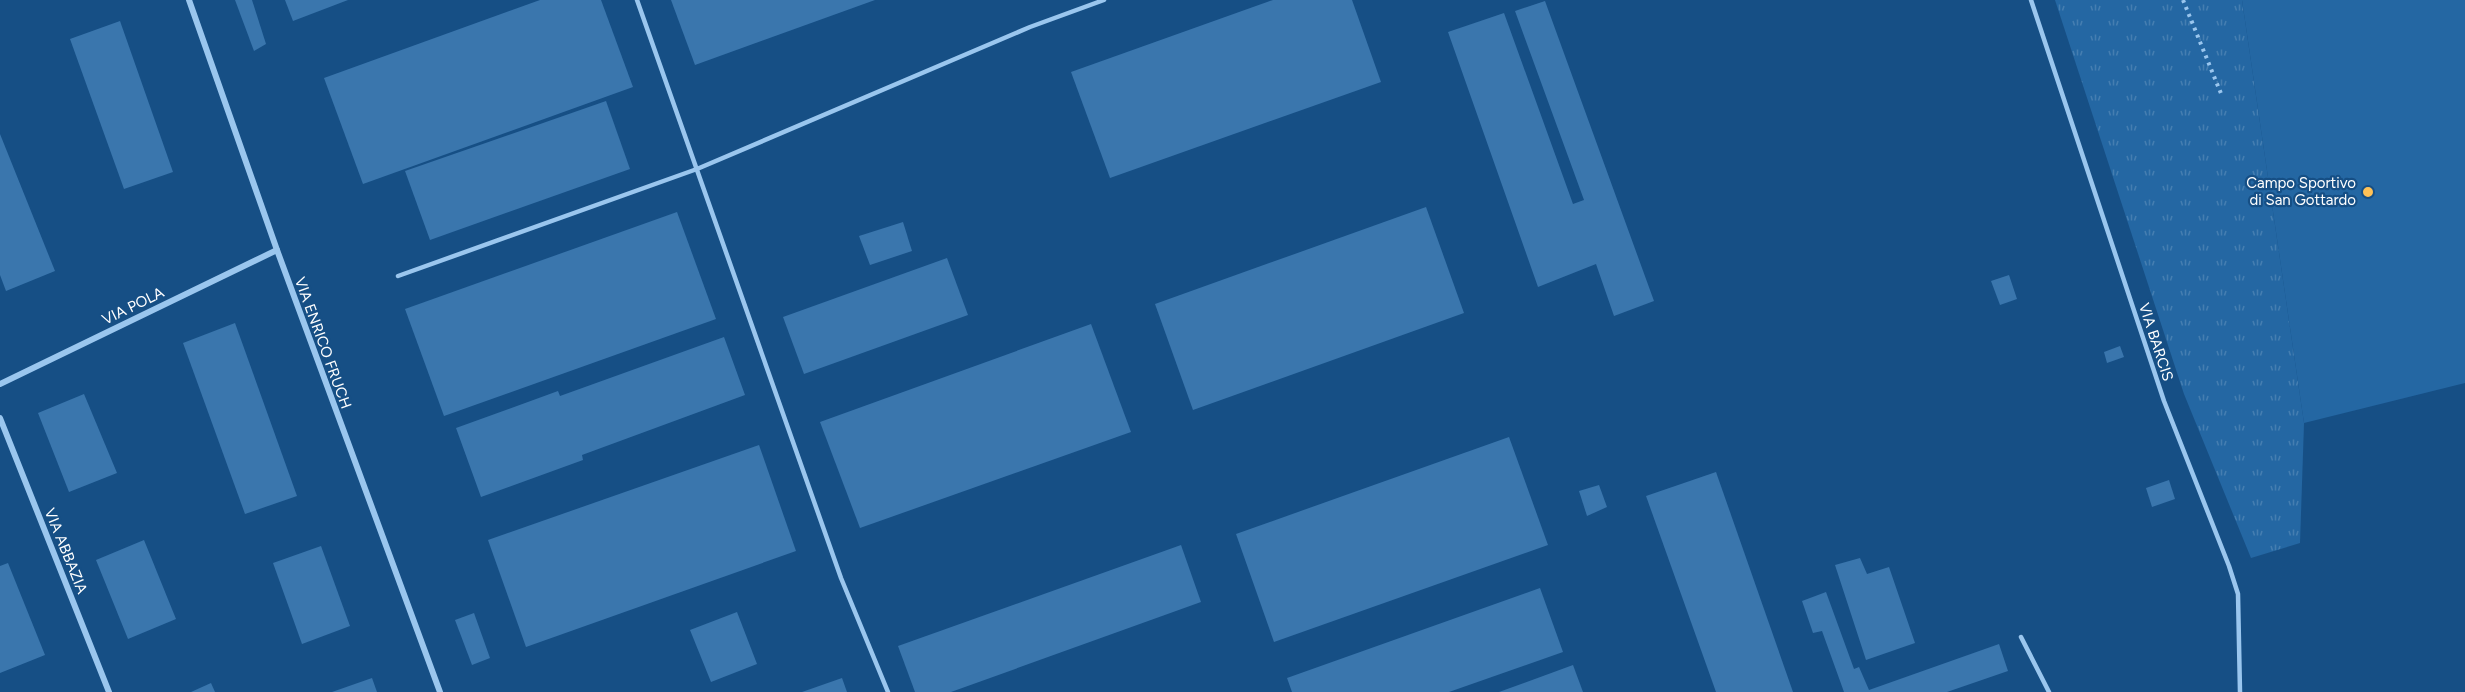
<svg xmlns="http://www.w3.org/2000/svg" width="2465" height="692" viewBox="0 0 2465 692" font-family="Figtree,sans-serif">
<defs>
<pattern id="grass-tufts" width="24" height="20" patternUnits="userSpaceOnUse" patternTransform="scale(1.5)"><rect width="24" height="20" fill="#2467a3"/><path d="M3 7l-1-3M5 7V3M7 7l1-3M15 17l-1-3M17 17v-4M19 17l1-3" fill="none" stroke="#457eb1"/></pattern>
</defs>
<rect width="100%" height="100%" fill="#164f85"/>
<!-- grass -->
<polygon fill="url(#grass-tufts)" points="2055,0 2242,0 2304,423 2300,543 2251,558 2184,394"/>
<!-- pitch -->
<polygon fill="#2467a3" points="2242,0 2465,0 2465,383 2304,423"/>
<!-- building -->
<g fill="#3a76ad">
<polygon points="235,0 252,0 266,44 254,51"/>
<polygon points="285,0 348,0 293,21"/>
<polygon points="540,0 601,0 633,87 363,184 324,78"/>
<polygon points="671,0 875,0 695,65"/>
<polygon points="1273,0 1352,0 1381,82 1110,178 1071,72"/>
<polygon points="1545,1 1654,301 1614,316 1596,264 1538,287 1448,32 1504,13 1573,204 1584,200 1515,11"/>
<polygon points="120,21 173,172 124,189 70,39"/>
<polygon points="606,101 630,169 430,240 405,171"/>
<polygon points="0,134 55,271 6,291 0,275"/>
<polygon points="1426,207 1464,313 1193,410 1155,304"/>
<polygon points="677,212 716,319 444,416 405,309"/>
<polygon points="903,222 912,251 870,265 859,236"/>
<polygon points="947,258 968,315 804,374 783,317"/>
<polygon points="2009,275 2017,299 2000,305 1991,281"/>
<polygon points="235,323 297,496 245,514 183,343"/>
<polygon points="1091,324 1131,432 860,528 820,422"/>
<polygon points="724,337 745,395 582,455 583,460 481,497 456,428 558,391 560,396"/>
<polygon points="2120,346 2124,357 2107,363 2104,352"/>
<polygon points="84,394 117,473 69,492 38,413"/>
<polygon points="1509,437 1548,545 1274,642 1236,534"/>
<polygon points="759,445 796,551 526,647 488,540"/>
<polygon points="1716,472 1793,692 1716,692 1646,496"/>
<polygon points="2169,480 2175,499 2152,507 2146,488"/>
<polygon points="1599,485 1607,507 1587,516 1579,491"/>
<polygon points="144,540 176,619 128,639 96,560"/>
<polygon points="1181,545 1201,602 951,692 915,692 898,646"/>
<polygon points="321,546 350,626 302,644 273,563"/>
<polygon points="1860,558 1867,574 1889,567 1915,643 1866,660 1835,565"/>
<polygon points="8,563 45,655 0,673 0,566"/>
<polygon points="1540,588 1563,652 1449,692 1292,692 1287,678"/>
<polygon points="1826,592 1854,669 1859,667 1869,690 1999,644 2008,671 1947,692 1844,692 1822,631 1813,633 1802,601"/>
<polygon points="737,612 757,664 711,682 690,630"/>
<polygon points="474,613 490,658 472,665 455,620"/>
<polygon points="1573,665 1583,692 1499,692"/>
<polygon points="372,678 377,692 332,692"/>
<polygon points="842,678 847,692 802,692"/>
<polygon points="211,683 215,692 191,692"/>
</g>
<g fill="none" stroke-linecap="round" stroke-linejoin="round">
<!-- path -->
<polyline stroke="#9ac6ee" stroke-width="4" stroke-dasharray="3 4.5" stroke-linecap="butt" points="2183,0 2222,96"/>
<!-- service -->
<g stroke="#9ac6ee" stroke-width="4.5">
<polyline points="637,0 841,578 888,692"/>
<polyline points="2031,0 2164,401 2229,566 2238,594 2240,692"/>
<polyline points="398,276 697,169 1030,27 1104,0"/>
<polyline points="2021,637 2049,692"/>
</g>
<!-- minor -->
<g stroke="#9ac6ee" stroke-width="6">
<polyline points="189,0 277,250 440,692"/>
<polyline points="0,384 277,250"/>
<polyline points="0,418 109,692"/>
</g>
</g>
<!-- markers -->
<circle fill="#ffc257" stroke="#164f85" stroke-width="2" cx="2368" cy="192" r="6"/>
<g text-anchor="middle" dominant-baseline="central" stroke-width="4.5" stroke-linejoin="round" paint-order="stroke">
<!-- poi labels -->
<g font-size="15" fill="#fff" stroke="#164f85" text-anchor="end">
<text x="2356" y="183">Campo Sportivo<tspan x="2356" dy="17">di San Gottardo</tspan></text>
</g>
<!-- street labels -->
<g font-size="15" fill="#fff" stroke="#164f85">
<text transform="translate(133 306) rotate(-26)">VIA POLA</text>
<text transform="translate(2156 342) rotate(72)">VIA BARCIS</text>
<text transform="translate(323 343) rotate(70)">VIA ENRICO FRUCH</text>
<text transform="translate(66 551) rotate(68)">VIA ABBAZIA</text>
</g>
</g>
</svg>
